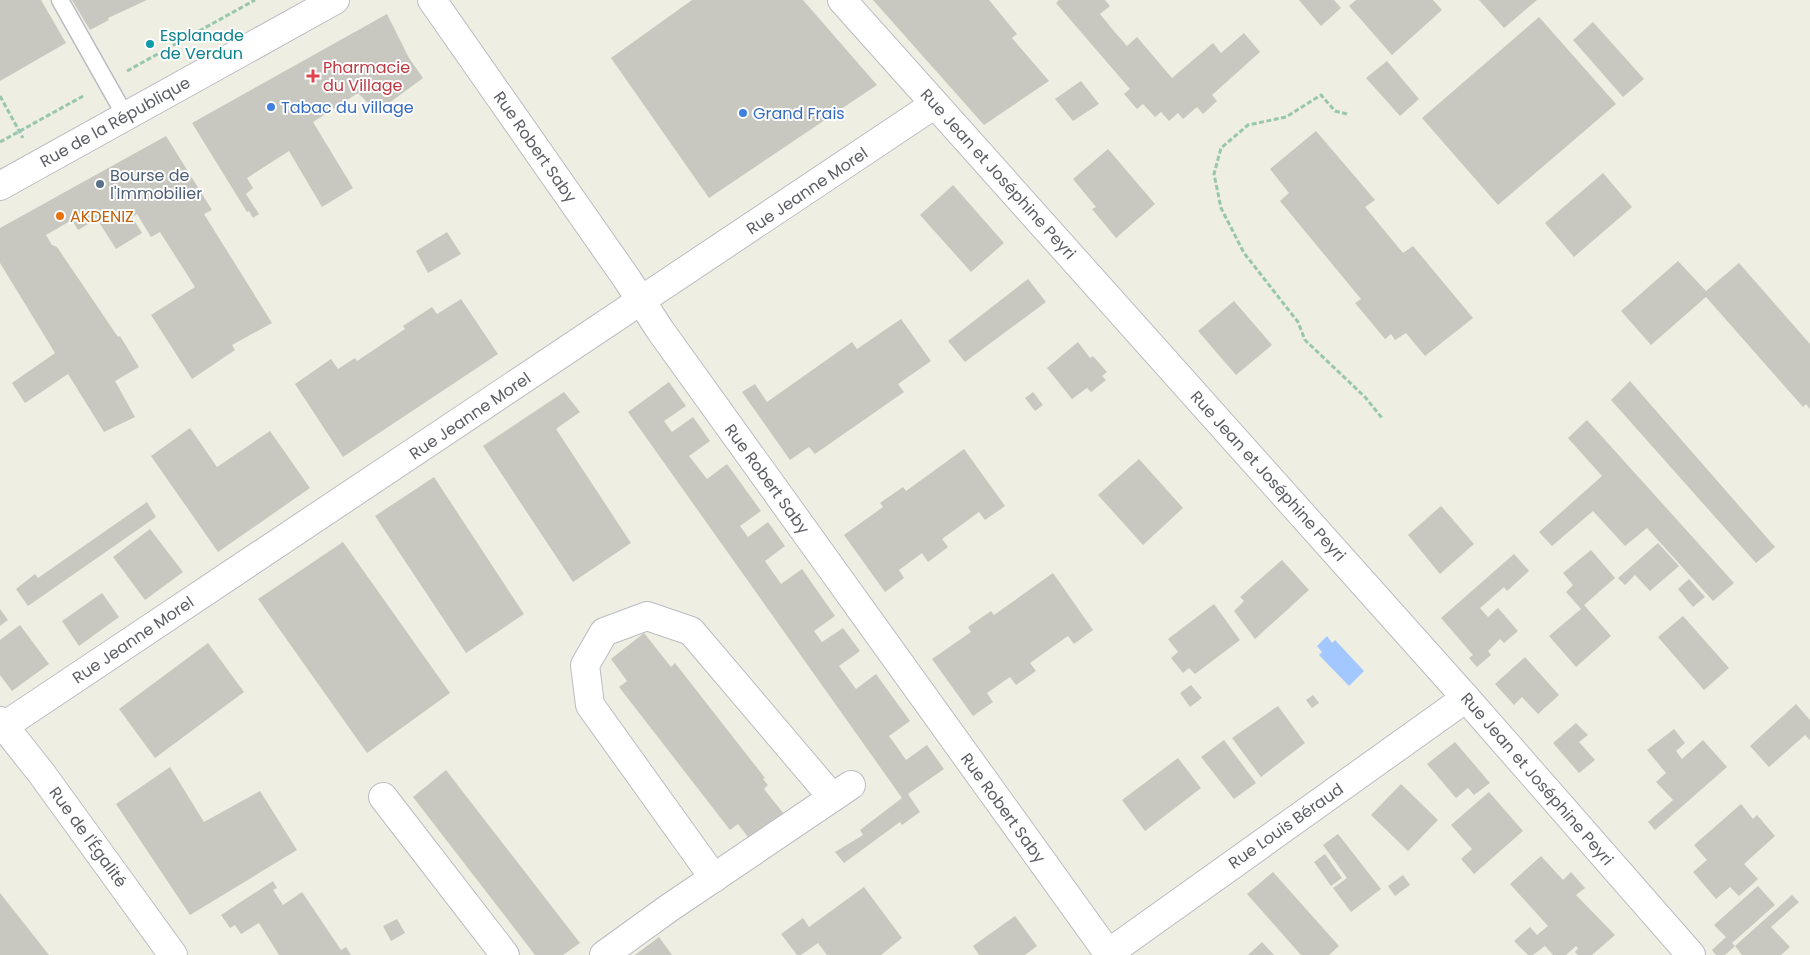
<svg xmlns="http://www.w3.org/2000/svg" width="1810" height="955" viewBox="0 0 1810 955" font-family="Poppins,sans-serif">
<rect width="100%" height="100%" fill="#eeeee3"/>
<!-- water -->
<polygon fill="#a3c8ff" points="1327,636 1332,643 1335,640 1364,671 1349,686 1319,655 1322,652 1317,646"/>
<!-- building -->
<g fill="#c9c8c0">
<polygon points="0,0 41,0 66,43 0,81"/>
<polygon points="72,0 147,0 108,18 109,20 90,30"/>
<polygon points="692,0 803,0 877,85 709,198 611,58"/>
<polygon points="873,0 989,0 1017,34 1012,38 1049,81 984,125"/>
<polygon points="1059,0 1105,0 1110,6 1100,14 1113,30 1127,46 1137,37 1172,78 1213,43 1221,53 1244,33 1260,52 1212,95 1217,101 1203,114 1197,107 1183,119 1178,113 1169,121 1161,112 1155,117 1143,104 1137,109 1124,94 1130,89 1056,3"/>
<polygon points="1299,0 1334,0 1341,8 1321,26"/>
<polygon points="1356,0 1433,0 1442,10 1392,55 1349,6"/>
<polygon points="1479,0 1537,0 1504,28"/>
<polygon points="387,14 409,58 423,78 377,112 358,93 313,122 353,188 322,207 289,151 247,178 253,188 246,194 259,214 253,218 249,211 247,212 192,123"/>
<polygon points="1539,17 1616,104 1498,205 1422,118"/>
<polygon points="1593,22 1644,79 1623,97 1573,40"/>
<polygon points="1387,61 1419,99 1400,116 1366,78"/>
<polygon points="1081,81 1099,104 1073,121 1055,99"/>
<polygon points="1316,131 1375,200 1365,207 1403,253 1413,246 1473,318 1425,356 1406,333 1395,340 1391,334 1385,339 1355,303 1361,299 1280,201 1289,193 1270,169"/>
<polygon points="166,136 212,210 204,214 272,323 232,345 235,350 192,379 151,315 195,287 160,232 151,237 137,214 132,217 142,233 116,249 97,219 78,230 72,220 46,235 52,245 57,247 118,337 120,336 139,367 115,381 135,417 104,432 68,374 25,403 12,383 55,353 0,263 0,228"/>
<polygon points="1108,149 1155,204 1116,238 1092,209 1096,207 1073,179"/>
<polygon points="1603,173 1632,207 1574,257 1545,223"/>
<polygon points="953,185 1004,243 971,272 920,215"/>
<polygon points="447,232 461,254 428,273 416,251"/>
<polygon points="1678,261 1706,291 1739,263 1810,344 1810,409 1806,404 1803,407 1706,297 1651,345 1621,311"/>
<polygon points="1028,279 1046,302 965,362 948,341"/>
<polygon points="461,299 498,354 343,457 295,384 331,359 338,369 355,358 357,361 405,329 403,326 432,307 437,314"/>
<polygon points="1234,301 1272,345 1236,375 1198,331"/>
<polygon points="901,319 931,361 898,384 904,392 815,454 809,447 790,460 742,392 755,384 767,402 852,342 857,349"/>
<polygon points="1078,342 1090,358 1093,356 1107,372 1102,376 1106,380 1091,392 1087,388 1072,399 1047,368"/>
<polygon points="1630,381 1775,547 1756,563 1611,400"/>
<polygon points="669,382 686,406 664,421 672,432 693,417 710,441 689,456 707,479 727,464 761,511 740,526 748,537 768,522 785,546 765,561 781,584 802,569 835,616 814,631 822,642 843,628 860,651 839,666 856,689 876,674 910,721 889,736 897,747 906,760 927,745 944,769 908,794 920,812 902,825 900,822 844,863 835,852 863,835 860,830 902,798 628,412"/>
<polygon points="564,392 580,412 556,429 631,543 573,582 483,446"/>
<polygon points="1033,392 1043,405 1035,411 1025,398"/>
<polygon points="1587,420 1734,583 1713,601 1647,528 1625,546 1593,511 1552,546 1539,532 1602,476 1568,438"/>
<polygon points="190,428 217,467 270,431 310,488 218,552 151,456"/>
<polygon points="964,449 1005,506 985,520 979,512 942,539 948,547 928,562 922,553 899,570 904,578 885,592 844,535 883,507 880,503 903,487 906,491"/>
<polygon points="1139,459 1183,508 1143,545 1098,495"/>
<polygon points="434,477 524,614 466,653 375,516"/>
<polygon points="147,502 156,517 28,606 16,589 35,574 38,578"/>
<polygon points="1441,506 1474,544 1440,574 1408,535"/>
<polygon points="150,529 183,572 145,600 113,557"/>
<polygon points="343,542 450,693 367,753 258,599"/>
<polygon points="1658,543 1679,566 1650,591 1635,575 1625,585 1618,578"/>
<polygon points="1591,550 1615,578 1584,605 1611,636 1576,667 1549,636 1581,609 1566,592 1573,585 1563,573"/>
<polygon points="1514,554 1529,571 1507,591 1504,587 1480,608 1488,617 1498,608 1518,631 1504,643 1500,639 1488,651 1491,655 1477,667 1469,658 1473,655 1441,618"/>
<polygon points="1282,560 1309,590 1255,639 1234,611 1244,601 1240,597"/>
<polygon points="1053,573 1093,630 1074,644 1068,636 1030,663 1036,671 1016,685 1010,677 987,693 993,702 973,716 932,659 971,632 968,627 991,611 994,615"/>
<polygon points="1689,579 1705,597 1693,607 1678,589"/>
<polygon points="102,593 119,617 79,646 62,621"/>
<polygon points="1214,604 1240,640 1195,674 1189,668 1183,673 1171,658 1178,652 1168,639"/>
<polygon points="0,609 8,620 0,626"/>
<polygon points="1683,616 1729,668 1704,690 1658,637"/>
<polygon points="20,625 49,664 12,691 0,675 0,640"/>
<polygon points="644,633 671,667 675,663 765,778 763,779 768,785 764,789 788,819 755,846 738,824 730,830 619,687 627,681 611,659"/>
<polygon points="208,643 244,692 155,758 119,709"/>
<polygon points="1525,657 1559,695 1538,714 1522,697 1514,705 1495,684"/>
<polygon points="1191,685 1202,698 1190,707 1180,693"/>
<polygon points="1313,695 1319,703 1312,708 1306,700"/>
<polygon points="1796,704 1810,720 1810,740 1805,735 1769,767 1750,746"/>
<polygon points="1278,706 1305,743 1261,777 1232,738"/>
<polygon points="1576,723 1588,735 1579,742 1595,760 1579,773 1553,743"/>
<polygon points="1674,729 1685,743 1676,751 1682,759 1703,740 1727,767 1655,830 1648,822 1673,800 1656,782 1666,773 1647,750"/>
<polygon points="1224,740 1256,783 1234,799 1201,757"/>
<polygon points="1455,742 1490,783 1474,795 1468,788 1456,798 1427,764"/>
<polygon points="1178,758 1201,788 1145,831 1122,800"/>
<polygon points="170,767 204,822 260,791 297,850 190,915 116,804"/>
<polygon points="446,770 580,943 563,955 535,955 413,797"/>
<polygon points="1401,784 1438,820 1408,851 1371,815"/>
<polygon points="1489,792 1523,831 1474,874 1461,859 1472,849 1451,825"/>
<polygon points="1741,804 1753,819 1757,815 1775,836 1744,864 1758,879 1739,896 1730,887 1716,899 1693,872 1707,860 1694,845"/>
<polygon points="1338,834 1381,889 1351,912 1333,888 1347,878 1323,845"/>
<polygon points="1325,854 1342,878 1331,886 1314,862"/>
<polygon points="1541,856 1563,880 1571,872 1585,888 1576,895 1615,935 1592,955 1578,955 1575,952 1578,948 1576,946 1566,955 1553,955 1545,946 1533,955 1528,955 1514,941 1530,927 1537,935 1548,926 1510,884"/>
<polygon points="1273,872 1339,946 1329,955 1301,955 1247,894"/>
<polygon points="1403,875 1410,885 1395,896 1388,886"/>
<polygon points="273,881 277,888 273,890 283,905 302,892 341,950 346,947 351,955 279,955 259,923 241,934 235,925 230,928 221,915"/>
<polygon points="1758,886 1775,905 1732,943 1735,946 1725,955 1716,955 1712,950 1726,937 1714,925"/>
<polygon points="864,887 902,938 881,955 827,955 818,943 801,955 797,955 781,934 803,918 809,927"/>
<polygon points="0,893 49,955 0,955"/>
<polygon points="1792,895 1799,902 1771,927 1790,947 1781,955 1742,955 1735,946"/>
<polygon points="1015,916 1037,946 1025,955 979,955 973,946"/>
<polygon points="397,919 405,933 391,941 383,926"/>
<polygon points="659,937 672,955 635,955"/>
<polygon points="1262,942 1274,955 1248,955"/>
</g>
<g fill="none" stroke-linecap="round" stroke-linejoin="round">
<defs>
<polyline id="service" points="60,0 126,117"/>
<g id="minor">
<polyline points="432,0 627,279 660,330 1108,953"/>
<polyline points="842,0 1466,698 1691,955"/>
<polyline points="0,721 42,774 173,955"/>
<polyline points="4,726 935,104"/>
<polyline points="383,797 505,955"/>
<polyline points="714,878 590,705 585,665 604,632 647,616 691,631 832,797"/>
<polyline points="604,955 669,908 851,785"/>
<polyline points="1106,955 1466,698"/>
</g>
<polyline id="tertiary" points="0,186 335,0"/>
</defs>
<!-- service casing -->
<use href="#service" stroke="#bbbcc2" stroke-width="19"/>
<!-- minor casing -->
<use href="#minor" stroke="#bbbcc2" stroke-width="30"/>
<!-- tertiary casing -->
<use href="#tertiary" stroke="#bbbcc2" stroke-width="30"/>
<!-- path -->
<g stroke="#98c7ad" stroke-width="3" stroke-dasharray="5 2.5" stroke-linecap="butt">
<polyline points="127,71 255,0"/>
<polyline points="0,96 23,138"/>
<polyline points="1347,114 1335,111 1321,95 1286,117 1248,125 1221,148 1214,174 1221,208 1244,253 1298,322 1305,340 1365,397 1382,418"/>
<polyline points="0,142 85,95"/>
</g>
<!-- service -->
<use href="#service" stroke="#fff" stroke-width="16"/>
<!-- minor -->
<use href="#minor" stroke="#fff" stroke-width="28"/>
<!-- tertiary -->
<use href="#tertiary" stroke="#fff" stroke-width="28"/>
</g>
<!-- markers -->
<circle fill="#0f9aa8" stroke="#fff" stroke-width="2" cx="150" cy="44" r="5"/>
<path fill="#e0444e" stroke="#fff" stroke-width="2" d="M310.5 68.5h5v5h5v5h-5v5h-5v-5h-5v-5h5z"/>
<g fill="#3f7fe0" stroke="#fff" stroke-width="2">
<circle cx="271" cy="107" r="5"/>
<circle cx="743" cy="113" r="5"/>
</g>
<circle fill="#5c6f8a" stroke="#fff" stroke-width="2" cx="100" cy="184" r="5"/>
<circle fill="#e8710a" stroke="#fff" stroke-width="2" cx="60" cy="216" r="5"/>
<g text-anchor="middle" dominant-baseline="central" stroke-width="4" stroke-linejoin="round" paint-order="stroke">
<!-- culture labels -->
<g font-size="16" fill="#0d838f" stroke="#fff" text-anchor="start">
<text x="160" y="35">Esplanade<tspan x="160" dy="18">de Verdun</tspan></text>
</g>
<!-- health labels -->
<g font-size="16" fill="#be3a42" stroke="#fff" text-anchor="start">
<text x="323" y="67">Pharmacie<tspan x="323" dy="18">du Village</tspan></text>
</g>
<!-- shop labels -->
<g font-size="16" fill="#366cbe" stroke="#fff" text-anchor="start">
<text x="281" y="107">Tabac du village</text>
<text x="753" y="113">Grand Frais</text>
</g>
<!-- street labels -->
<g font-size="16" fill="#5b5e64" stroke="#fff">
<text transform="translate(115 122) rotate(-29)">Rue de la République</text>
<text transform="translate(535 147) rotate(55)">Rue Robert Saby</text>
<text transform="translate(998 174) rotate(48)">Rue Jean et Joséphine Peyri</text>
<text transform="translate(807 191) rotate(-34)">Rue Jeanne Morel</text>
<text transform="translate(470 416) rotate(-34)">Rue Jeanne Morel</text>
<text transform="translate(1268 476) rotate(48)">Rue Jean et Joséphine Peyri</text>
<text transform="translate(767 479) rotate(54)">Rue Robert Saby</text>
<text transform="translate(133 640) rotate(-34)">Rue Jeanne Morel</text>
<text transform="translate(1537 779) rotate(49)">Rue Jean et Joséphine Peyri</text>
<text transform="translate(1003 808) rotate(54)">Rue Robert Saby</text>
<text transform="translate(1286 826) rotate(-35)">Rue Louis Béraud</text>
<text transform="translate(88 837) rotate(54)">Rue de l'Égalité</text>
</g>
<!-- service labels -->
<g font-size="16" fill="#4e5e75" stroke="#fff" text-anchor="start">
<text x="110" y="175">Bourse de<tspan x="110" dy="18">l'Immobilier</tspan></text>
</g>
<!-- food labels -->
<g font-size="16" fill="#c56008" stroke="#fff" text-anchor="start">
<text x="70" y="216">AKDENIZ</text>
</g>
</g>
</svg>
